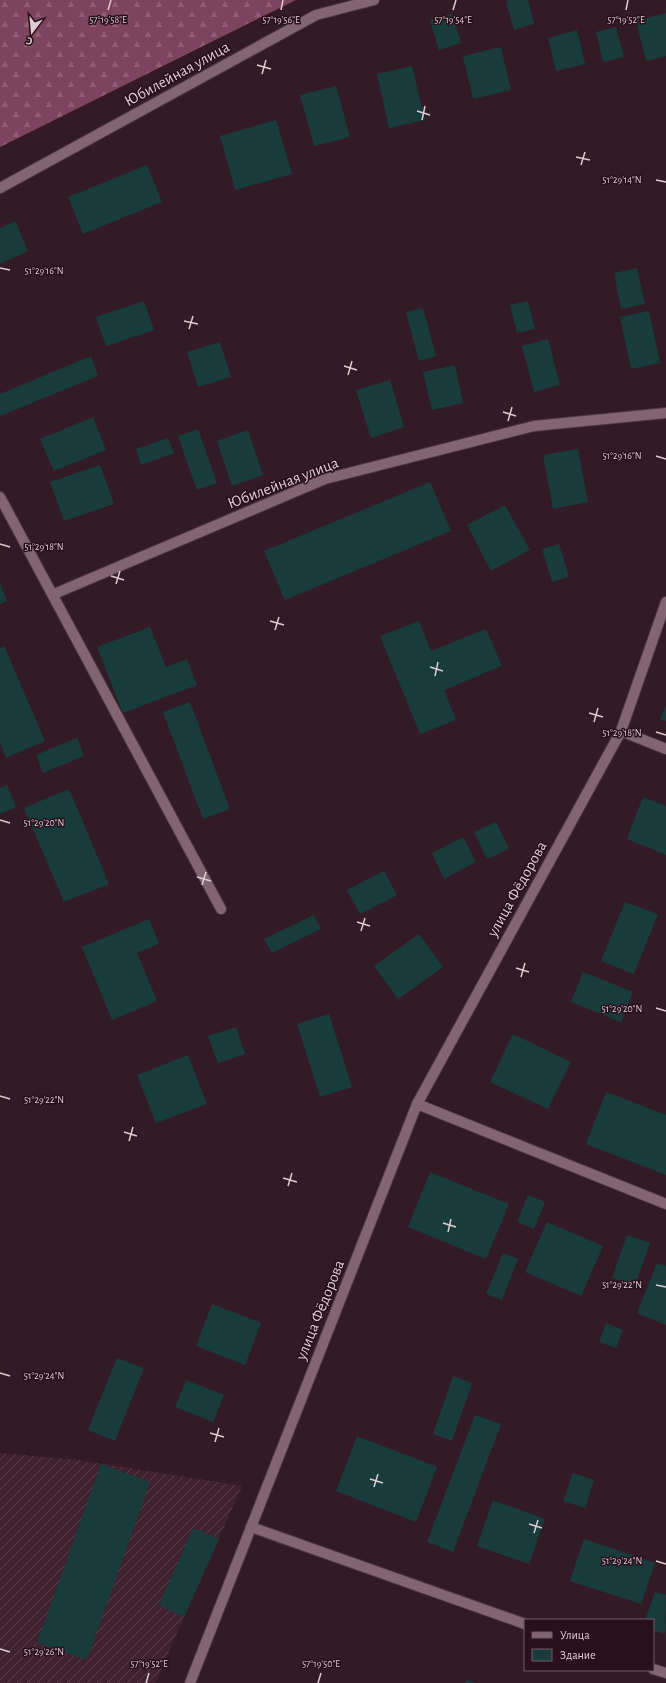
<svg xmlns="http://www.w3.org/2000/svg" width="666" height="1683" viewBox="0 0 666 1683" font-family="'Alegreya Sans',sans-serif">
<defs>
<pattern id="industrial-furrows" width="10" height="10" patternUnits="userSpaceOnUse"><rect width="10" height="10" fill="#40222f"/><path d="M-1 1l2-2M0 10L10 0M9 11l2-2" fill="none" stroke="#5b414c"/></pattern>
<pattern id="forest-firs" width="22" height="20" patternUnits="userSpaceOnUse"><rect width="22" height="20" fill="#7d445d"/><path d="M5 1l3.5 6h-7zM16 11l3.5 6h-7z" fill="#8f5e73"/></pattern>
</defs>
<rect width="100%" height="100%" fill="#331b25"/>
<!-- industrial -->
<polygon fill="url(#industrial-furrows)" points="0,1453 78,1460 242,1486 155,1683 0,1683"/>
<!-- forest -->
<polygon fill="url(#forest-firs)" points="0,0 296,0 0,147"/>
<!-- building -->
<g fill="#183c3c">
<polygon points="510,0 528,0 534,24 514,30 506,1"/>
<polygon points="666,13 666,56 646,61 636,21"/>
<polygon points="452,14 461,43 439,50 430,20"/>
<polygon points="616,27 624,57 603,62 596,32"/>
<polygon points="577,30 585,64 556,71 548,38"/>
<polygon points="501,47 511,90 473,99 463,56"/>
<polygon points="412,66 425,120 389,128 377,74"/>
<polygon points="336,86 350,137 314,146 300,95"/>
<polygon points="276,120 292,174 235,190 220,136"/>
<polygon points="147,165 162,202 83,234 68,197"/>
<polygon points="15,221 28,251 0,264 0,228"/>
<polygon points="637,268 645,304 621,309 614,273"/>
<polygon points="144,301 154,330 106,346 96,317"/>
<polygon points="528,301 535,329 517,333 510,305"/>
<polygon points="423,308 436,356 419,361 406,312"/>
<polygon points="649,311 660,363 631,369 620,317"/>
<polygon points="548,339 560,385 534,392 522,346"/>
<polygon points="220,342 231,377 198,387 187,352"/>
<polygon points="91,356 98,376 0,416 0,394"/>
<polygon points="455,365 463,403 432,410 423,372"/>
<polygon points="390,380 404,427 371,438 356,390"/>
<polygon points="93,417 106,450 54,471 40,439"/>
<polygon points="198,429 217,483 197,490 178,436"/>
<polygon points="248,430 263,475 232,486 217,441"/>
<polygon points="168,438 174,453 141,465 136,449"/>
<polygon points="578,449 588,502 553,509 543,455"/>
<polygon points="100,465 114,504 64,521 50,482"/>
<polygon points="430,482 451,531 285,600 264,551"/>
<polygon points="505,505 530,550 491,571 467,525"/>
<polygon points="559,544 569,577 552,582 542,549"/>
<polygon points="0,583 7,601 0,604"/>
<polygon points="419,621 431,651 486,629 502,666 444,690 456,720 420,734 380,636"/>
<polygon points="150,627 166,667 187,659 197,685 123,713 97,647"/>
<polygon points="4,646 45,741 6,758 0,743 0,648"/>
<polygon points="190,702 230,809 203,819 163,712"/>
<polygon points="666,706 666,721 660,719"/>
<polygon points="77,738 84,756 43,773 36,755"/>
<polygon points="7,785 16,807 0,814 0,788"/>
<polygon points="69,789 109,884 64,902 24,808"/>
<polygon points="643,797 666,806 666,855 627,839"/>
<polygon points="496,822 509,849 487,859 474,832"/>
<polygon points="463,837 476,862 444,879 432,853"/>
<polygon points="384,871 397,895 360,914 347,890"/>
<polygon points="625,902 658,914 634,974 601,961"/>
<polygon points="314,915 321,929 272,953 264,939"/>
<polygon points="149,919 159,944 137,953 157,1001 112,1020 82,947"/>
<polygon points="419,934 443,967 398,999 374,966"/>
<polygon points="583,972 633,992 621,1022 571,1002"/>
<polygon points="329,1014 352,1087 320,1097 297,1024"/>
<polygon points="236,1027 245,1054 218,1063 208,1036"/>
<polygon points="513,1034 571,1062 548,1109 490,1082"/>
<polygon points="188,1055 207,1104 156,1123 137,1075"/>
<polygon points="606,1092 666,1115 666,1175 586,1144"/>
<polygon points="430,1172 509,1204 486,1259 408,1227"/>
<polygon points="528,1195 545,1202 534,1229 517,1222"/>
<polygon points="547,1222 603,1246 581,1296 525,1272"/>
<polygon points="627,1235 650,1243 635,1285 612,1278"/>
<polygon points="503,1253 518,1259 502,1300 486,1294"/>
<polygon points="657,1263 666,1266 666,1325 637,1313"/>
<polygon points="212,1304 261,1323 245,1365 196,1346"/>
<polygon points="606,1323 623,1330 616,1348 599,1342"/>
<polygon points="117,1358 144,1368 115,1441 88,1430"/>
<polygon points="453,1376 472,1383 452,1441 433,1434"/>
<polygon points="186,1380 224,1395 213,1422 175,1407"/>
<polygon points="475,1415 501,1424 453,1552 427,1542"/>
<polygon points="357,1436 437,1467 416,1522 336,1491"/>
<polygon points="101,1464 150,1482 87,1660 37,1643"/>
<polygon points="573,1473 594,1480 585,1508 563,1501"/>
<polygon points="493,1500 545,1519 529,1564 477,1546"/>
<polygon points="193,1528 219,1539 184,1617 159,1605"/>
<polygon points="584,1539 655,1563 641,1604 570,1581"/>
<polygon points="655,1592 666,1595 665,1634 653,1630 653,1620 645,1620"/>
<polygon points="467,1680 476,1683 465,1683"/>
</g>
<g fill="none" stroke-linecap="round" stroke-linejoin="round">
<defs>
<g id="minor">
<polyline points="0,188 316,15 374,0"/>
<polyline points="0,497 221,909"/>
<polyline points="54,594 325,479 534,426 666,413"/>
<polyline points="621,731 666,749"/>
<polyline points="417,1104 666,1204"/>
<polyline points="251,1527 525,1624"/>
<polyline points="653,1669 666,1673"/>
<polyline points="190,1683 417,1104 621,731 666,602"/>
</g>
</defs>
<!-- minor casing -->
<use href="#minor" stroke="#4c3941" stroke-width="12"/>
<!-- minor -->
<use href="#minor" stroke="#826571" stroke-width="10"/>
</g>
<!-- ticks -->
<path fill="none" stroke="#ddcdd3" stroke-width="1.5" d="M108,10L111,0M281,10L283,0M453,10L456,0M626,10L628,0M257,65L271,69M262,74L266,60M417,111L430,115M422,120L425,106M576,157L590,160M581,165L585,152M656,180L666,182M0,268L10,270M184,321L198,324M189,329L193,316M344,366L357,370M348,375L352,361M503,412L516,416M508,421L512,407M656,456L666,459M0,544L10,547M111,576L124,580M116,584L120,571M270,621L284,625M275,630L279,617M430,667L443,671M435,676L438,662M589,713L603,717M594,722L598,708M656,732L666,735M0,820L10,823M197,877L211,881M202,885L206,872M357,922L370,926M361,931L365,918M516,968L529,972M521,977L525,963M656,1008L666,1011M0,1096L10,1099M124,1132L137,1136M129,1141L133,1127M283,1178L297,1182M288,1186L292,1173M443,1223L456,1227M448,1232L451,1219M656,1285L666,1287M0,1373L10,1376M210,1433L224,1437M215,1442L219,1428M370,1479L383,1483M374,1487L378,1474M529,1524L542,1528M534,1533L538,1520M656,1561L666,1564M0,1649L10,1652M146,1683L149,1673M318,1683L321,1673"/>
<g text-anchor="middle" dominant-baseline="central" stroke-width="3" stroke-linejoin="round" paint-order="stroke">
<!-- street labels -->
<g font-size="16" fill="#ddcdd3" stroke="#28111c">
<text transform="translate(177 74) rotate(-29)">Юбилейная улица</text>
<text transform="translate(283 483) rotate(-21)">Юбилейная улица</text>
<text transform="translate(517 889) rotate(-61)">улица Фёдорова</text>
<text transform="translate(320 1310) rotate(-68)">улица Фёдорова</text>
</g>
</g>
<g font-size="10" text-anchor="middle" fill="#ddcdd3" stroke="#28111c" stroke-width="3" stroke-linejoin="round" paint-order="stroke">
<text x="108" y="23">57°19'58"E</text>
<text x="281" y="23">57°19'56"E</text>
<text x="453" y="23">57°19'54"E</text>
<text x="626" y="23">57°19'52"E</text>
<text x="622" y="183">51°29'14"N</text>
<text x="44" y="274">51°29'16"N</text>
<text x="622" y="459">51°29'16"N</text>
<text x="44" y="550">51°29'18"N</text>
<text x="622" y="736">51°29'18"N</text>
<text x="44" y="826">51°29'20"N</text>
<text x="622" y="1012">51°29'20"N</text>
<text x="44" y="1103">51°29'22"N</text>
<text x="622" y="1288">51°29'22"N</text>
<text x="44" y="1379">51°29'24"N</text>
<text x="622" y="1564">51°29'24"N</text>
<text x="44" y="1655">51°29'26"N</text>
<text x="149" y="1667">57°19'52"E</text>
<text x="321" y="1667">57°19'50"E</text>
</g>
<!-- legend -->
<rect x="524" y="1619" width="130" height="52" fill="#28111c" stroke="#705c65"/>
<rect x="532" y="1632" width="20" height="6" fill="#826571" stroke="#705c65"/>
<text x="560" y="1639" font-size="12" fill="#ddcdd3">Улица</text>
<rect x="532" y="1649" width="20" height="12" fill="#183c3c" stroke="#705c65"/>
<text x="560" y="1659" font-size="12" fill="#ddcdd3">Здание</text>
<!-- north arrow -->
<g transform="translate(32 32) rotate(196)" stroke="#28111c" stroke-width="3" paint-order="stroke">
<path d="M0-3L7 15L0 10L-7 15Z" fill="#ddcdd3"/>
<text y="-6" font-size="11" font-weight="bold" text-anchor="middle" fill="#ddcdd3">С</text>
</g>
</svg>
